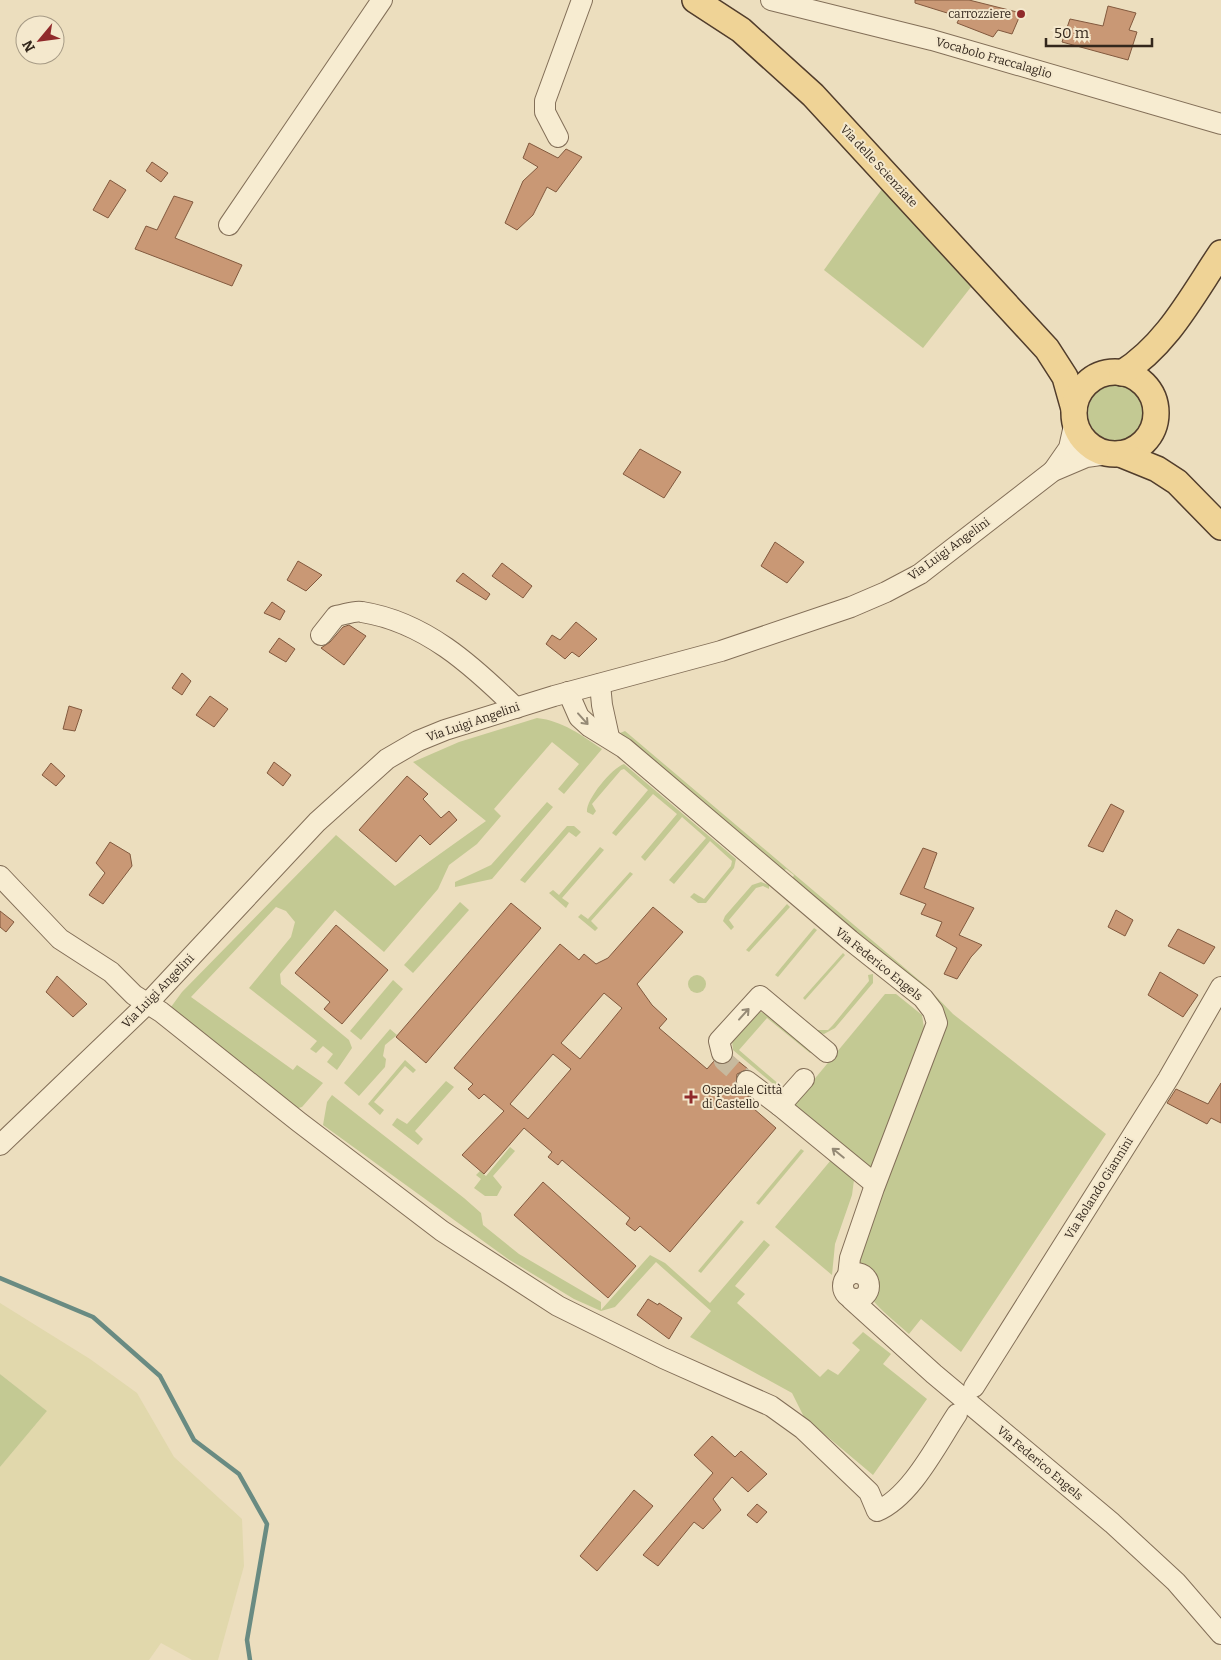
<svg xmlns="http://www.w3.org/2000/svg" width="1221" height="1660" viewBox="0 0 1221 1660" font-family="Bitter,serif">
<rect width="100%" height="100%" fill="#ecdebe"/>
<!-- farmland -->
<polygon fill="#e1d8ac" points="0,1303 90,1359 137,1393 174,1457 242,1519 244,1566 218,1660 192,1660 161,1643 149,1660 0,1660 0,1467 47,1411 0,1374"/>
<!-- green -->
<g fill="#c3c993">
<polygon points="882,189 971,287 923,348 824,270"/>
<circle cx="1116" cy="413" r="28"/>
<path d="M537,718C563,721 581,735 602,749L564,794L558,789L579,764L552,742L494,809L501,816L477,844L449,865L438,889L384,952L335,910L280,974L281,984L349,1040L352,1048L337,1070L327,1062L333,1054L323,1046L316,1053L310,1049L317,1041L249,988L291,937L295,922L286,911L276,907L191,997L293,1070L297,1065L323,1083L302,1107L295,1109L172,1017L171,1007L182,992L336,835L395,886L486,821L413,762L459,742Z"/>
<path d="M625,731L926,986L953,1014L1106,1134L961,1352L921,1319L909,1334C878,1306 857,1295 858,1250L944,1025L792,879L794,875L786,869L782,872L620,733Z"/>
<path d="M624,764L736,859L734,868L706,903H698L690,897L694,893L704,899L731,866L732,861L710,841L674,884L669,880L706,838L682,817L645,861L641,857L677,814L653,794L616,836L612,833L648,790L624,769L621,770L592,804L596,811L593,815L587,812C586,799 612,768 624,764Z"/>
<polygon points="547,802 553,807 492,879 455,887 455,882 491,865"/>
<polygon points="567,826 574,826 581,832 576,837 569,832 525,883 520,880"/>
<polygon points="600,847 604,850 562,898 569,903 566,908 549,893 553,890 559,895"/>
<polygon points="630,872 633,874 591,921 598,928 595,931 578,917 581,914 588,919"/>
<polygon points="761,882 769,885 769,889 763,886 756,888 729,920 734,927 731,930 723,921 725,916 752,885"/>
<polygon points="460,902 469,910 413,973 404,965"/>
<polygon points="787,904 790,907 749,952 746,950"/>
<polygon points="814,928 817,930 778,977 775,975"/>
<polygon points="843,953 845,955 805,1000 803,998"/>
<polygon points="873,974 873,983 835,1028 824,1034 815,1032 817,1030 828,1030 833,1025 869,981 868,975"/>
<circle cx="697" cy="984" r="9"/>
<polygon points="393,980 403,989 361,1040 350,1031"/>
<polygon points="885,994 896,994 922,1015 924,1028 871,1172 793,1105"/>
<polygon points="757,1011 768,1014 812,1051 810,1053 767,1018 739,1050 781,1086 778,1088 733,1050 732,1041"/>
<polygon points="390,1029 397,1035 385,1045 383,1056 386,1059 385,1067 359,1096 344,1083"/>
<polygon points="405,1060 416,1070 413,1073 405,1066 374,1102 384,1110 380,1115 368,1104"/>
<polygon points="446,1081 454,1087 415,1131 423,1139 418,1145 392,1125 397,1118 407,1124"/>
<polygon points="332,1095 464,1198 481,1213 483,1225 519,1254 601,1302 601,1310 650,1255 665,1263 710,1303 764,1240 770,1245 735,1286 745,1294 737,1303 820,1377 828,1369 838,1375 860,1350 852,1343 863,1332 891,1354 883,1364 927,1399 873,1475 804,1417 792,1393 690,1337 711,1311 656,1262 615,1307 601,1311 574,1299 508,1259 323,1125 327,1102"/>
<polygon points="510,1147 515,1151 493,1176 502,1187 497,1196 485,1196 474,1188 481,1179 476,1175 480,1171 486,1176"/>
<polygon points="801,1149 804,1151 759,1205 756,1203"/>
<polygon points="831,1160 854,1180 852,1195 835,1244 832,1275 775,1227"/>
<polygon points="741,1220 744,1222 701,1273 698,1271"/>
<polygon points="0,1374 47,1411 0,1467"/>
</g>
<g fill="none" stroke-linecap="round" stroke-linejoin="round">
<!-- stream -->
<polyline stroke="#698b82" stroke-width="4.5" points="0,1278 93,1317 160,1376 194,1440 239,1474 267,1524 247,1640 250,1660"/>
</g>
<!-- building -->
<g fill="#c99875" stroke="#82593e" fill-rule="evenodd">
<polygon points="915,0 969,0 1021,13 1012,34 998,30 993,37 957,23 960,17 915,3"/>
<polygon points="1108,6 1136,13 1129,30 1137,32 1128,60 1062,42 1070,19 1103,26"/>
<polygon points="529,143 558,158 566,149 582,157 556,192 547,187 533,215 517,230 505,223 523,181 538,167 523,158"/>
<polygon points="152,162 168,173 161,182 146,171"/>
<polygon points="110,180 126,190 108,218 93,210"/>
<polygon points="174,196 193,202 175,238 242,265 232,286 135,249 146,226 157,230"/>
<polygon points="640,449 681,472 664,498 623,474"/>
<polygon points="775,542 804,562 787,583 761,566"/>
<polygon points="298,561 322,575 306,591 287,580"/>
<polygon points="502,563 532,586 523,598 492,576"/>
<polygon points="463,573 490,594 486,600 456,581"/>
<polygon points="272,602 285,611 280,620 264,613"/>
<polygon points="576,622 597,639 579,657 572,652 565,659 546,644 552,635 560,640"/>
<polygon points="349,625 366,636 344,665 321,648 330,642 343,627"/>
<polygon points="279,638 295,649 286,662 269,652"/>
<polygon points="182,673 191,681 182,695 172,688"/>
<polygon points="210,696 228,709 214,727 196,715"/>
<polygon points="69,706 82,710 75,731 63,729"/>
<polygon points="274,762 291,775 283,786 267,773"/>
<polygon points="51,763 65,776 56,786 42,775"/>
<polygon points="407,776 428,794 423,799 441,818 449,811 457,820 430,845 420,835 396,862 359,830"/>
<polygon points="1111,804 1124,811 1103,852 1088,846"/>
<polygon points="110,842 130,854 132,866 103,904 89,895 105,873 96,863"/>
<polygon points="923,848 937,853 924,888 974,908 959,935 982,945 971,957 957,979 944,974 957,948 936,936 942,922 921,914 926,904 900,894"/>
<polygon points="511,903 541,928 426,1063 396,1037"/>
<path d="M653,907L683,932L637,984L652,1005L667,1019L659,1028L707,1069L714,1061L724,1065L733,1057L748,1069L737,1074L736,1086L750,1098L746,1102L776,1128L670,1252L640,1226L635,1231L626,1224L630,1218L562,1160L558,1165L548,1157L552,1152L524,1128L484,1174L462,1155L504,1111L484,1094L479,1099L468,1089L473,1084L454,1068L560,944L579,960L584,954L596,964L608,958ZM604,993L622,1008L580,1059L561,1043ZM553,1054L571,1069L528,1119L510,1104Z"/>
<polygon points="1116,910 1133,920 1125,936 1108,927"/>
<polygon points="0,911 14,922 6,932 0,927"/>
<polygon points="336,925 388,970 342,1024 324,1009 330,1002 295,973"/>
<polygon points="1178,929 1215,947 1204,964 1168,946"/>
<polygon points="1160,972 1198,995 1183,1017 1148,995"/>
<polygon points="57,976 87,1004 73,1017 46,992"/>
<polygon points="1221,1083 1221,1123 1211,1118 1207,1124 1167,1103 1176,1089 1208,1104"/>
<polygon points="543,1182 636,1266 608,1298 514,1215"/>
<polygon points="648,1299 658,1305 659,1303 682,1318 669,1339 637,1315"/>
<polygon points="712,1436 735,1457 741,1451 767,1474 748,1492 732,1477 713,1499 721,1510 703,1529 694,1522 658,1566 643,1555 713,1473 694,1455"/>
<polygon points="634,1490 653,1506 597,1571 580,1556"/>
<polygon points="757,1504 767,1512 757,1523 747,1515"/>
</g>
<g fill="none" stroke-linecap="round" stroke-linejoin="round">
<!-- minor-tunnel -->
<polyline stroke="#c7b99e" stroke-width="20" stroke-dasharray="20 10" stroke-linecap="butt" points="722,1053 724,1061 747,1081"/>
<defs>
<g id="minor">
<polyline points="771,0 932,40 1221,124"/>
<polyline points="558,137 545,112 545,101 582,0"/>
<polyline points="229,225 382,0"/>
<polyline points="1053,471 1069,448 1075,421"/>
<path d="M321,635L336,616C344,615 355,610 362,612C425,622 472,665 516,708"/>
<polyline points="600,684 602,705 609,737"/>
<polyline points="568,692 579,717 590,727 624,748 850,940 923,998 933,1011 937,1023 874,1188 850,1258 848,1276"/>
<path d="M0,876L60,939L111,972L134,995L161,1012L299,1122L442,1231L558,1306L663,1358L771,1406L803,1429L869,1492L877,1511C911,1497 937,1444 957,1414"/>
<polyline points="722,1053 719,1041 760,996 827,1052"/>
<polyline points="747,1081 780,1106 875,1184"/>
<polyline points="780,1106 804,1079"/>
<polyline points="0,1145 147,1004 317,822 387,759 418,741 445,730 554,696 721,651 851,607 886,592 920,574 1053,471 1086,457 1108,454"/>
<circle cx="856" cy="1286" r="13"/>
<polyline points="851,1299 934,1374 1112,1523 1176,1582 1221,1634"/>
<polyline points="974,1387 1168,1079 1221,987"/>
</g>
<g id="major">
<polyline points="695,0 741,30 813,95 1047,349 1065,377 1074,409"/>
<circle cx="1115" cy="413" r="41"/>
<path d="M1122,373C1167,345 1192,296 1221,253"/>
<polyline points="1120,454 1157,469 1177,482 1221,527"/>
</g>
</defs>
<!-- minor casing -->
<use href="#minor" stroke="#836f58" stroke-width="22"/>
<!-- major casing -->
<use href="#major" stroke="#513d2c" stroke-width="28"/>
<!-- minor -->
<use href="#minor" stroke="#f7ecd1" stroke-width="20"/>
<!-- major -->
<use href="#major" stroke="#efd396" stroke-width="25"/>
</g>
<!-- one-way arrows -->
<defs><path id="oneway-shaft" d="M-6 0H5M1.5-3L5.5 0L1.5 3" fill="none" stroke-width="1.6" stroke-linecap="round" stroke-linejoin="round" transform="scale(1.25)"/></defs>
<g stroke="#958a76">
<use href="#oneway-shaft" transform="translate(583 719) rotate(48)"/>
<use href="#oneway-shaft" transform="translate(744 1014) rotate(-48)"/>
<use href="#oneway-shaft" transform="translate(838 1153) rotate(-141)"/>
</g>
<!-- markers -->
<g fill="#902a2b" stroke="#f4e8cd" stroke-width="2">
<circle cx="1021" cy="14" r="5"/>
<path d="M688.5 1089.5h5v5h5v5h-5v5h-5v-5h-5v-5h5z"/>
</g>
<g text-anchor="middle" dominant-baseline="central" stroke-width="4" stroke-linejoin="round" paint-order="stroke">
<!-- poi labels -->
<g font-size="12" fill="#33271c" stroke="#f4e8cd" text-anchor="end">
<text x="1011" y="14">carrozziere</text>
<text x="702" y="1090" text-anchor="start">Ospedale Città<tspan x="702" dy="14">di Castello</tspan></text>
</g>
<!-- street labels -->
<g font-size="12" fill="#33271c" stroke="#f4e8cd">
<text transform="translate(994 58) rotate(16)">Vocabolo Fraccalaglio</text>
<text transform="translate(879 166) rotate(47)">Via delle Scienziate</text>
<text transform="translate(949 549) rotate(-36)">Via Luigi Angelini</text>
<text transform="translate(473 722) rotate(-19)">Via Luigi Angelini</text>
<text transform="translate(879 964) rotate(39)">Via Federico Engels</text>
<text transform="translate(158 991) rotate(-46)">Via Luigi Angelini</text>
<text transform="translate(1099 1188) rotate(-58)">Via Rolando Giannini</text>
<text transform="translate(1040 1463) rotate(40)">Via Federico Engels</text>
</g>
</g>
<!-- north arrow -->
<g transform="translate(40 40) rotate(241)"><circle r="24" fill="#f4e8cd" stroke="#a79b86"/>
<path d="M0-4L9 19L0 12L-9 19Z" fill="#902a2b"/>
<text y="-8" font-size="14" font-weight="bold" text-anchor="middle" fill="#33271c">N</text>
</g>
<!-- scale -->
<path d="M1046 38v8h106v-8" fill="none" stroke="#33271c" stroke-width="2.5"/>
<text x="1054" y="38" font-size="15" fill="#33271c" stroke="#f4e8cd" stroke-width="4" paint-order="stroke">50 m</text>
</svg>
